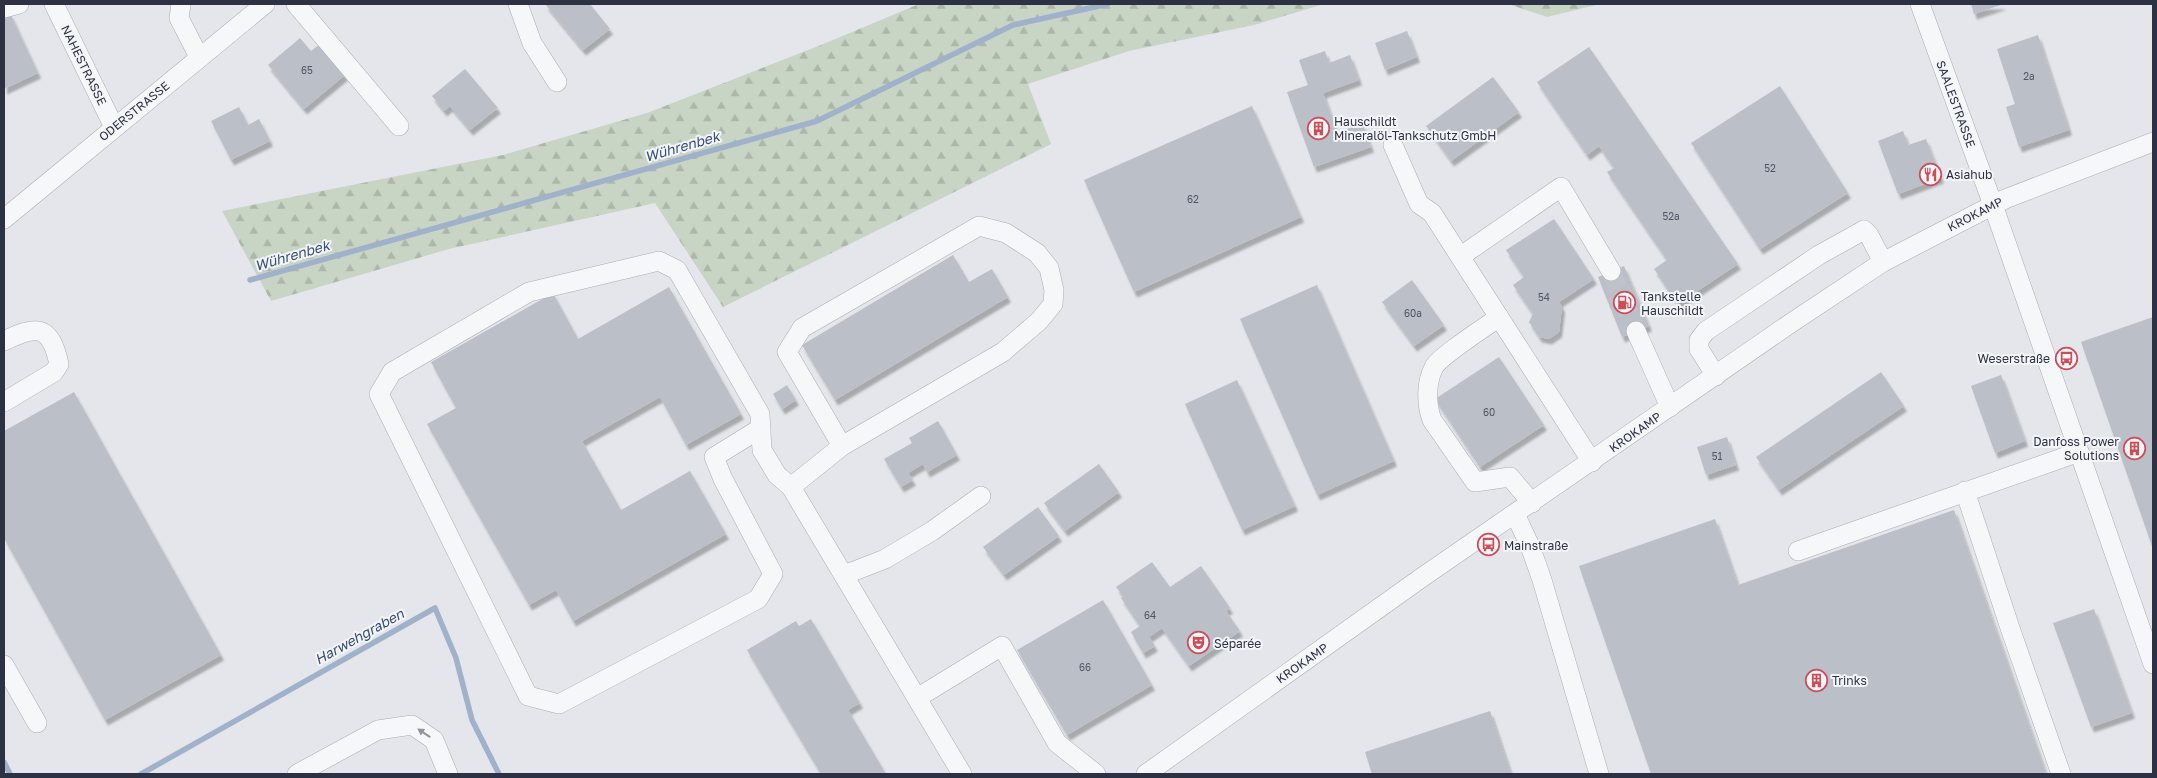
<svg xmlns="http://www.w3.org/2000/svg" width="2157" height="778" viewBox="0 0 2157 778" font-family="'Golos Text',sans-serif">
<defs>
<pattern id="forest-firs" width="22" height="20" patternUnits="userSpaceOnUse" patternTransform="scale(1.25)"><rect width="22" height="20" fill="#c8d5c5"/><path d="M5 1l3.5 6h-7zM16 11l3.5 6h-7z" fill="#acb7aa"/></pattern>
<filter id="shadow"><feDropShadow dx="3" dy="5.5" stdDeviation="1" flood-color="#0004"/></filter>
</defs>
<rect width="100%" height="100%" fill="#e4e6eb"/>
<!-- forest -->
<g fill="url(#forest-firs)">
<polygon points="919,4 1324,4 1254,25 1129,51 1028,84 1051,144 723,307 655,203 449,249 271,301 222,211 503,155 647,113 821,45"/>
<polygon points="1508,4 1600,4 1547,17"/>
</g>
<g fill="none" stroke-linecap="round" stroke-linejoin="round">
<!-- stream -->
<g stroke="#a0b1ca" stroke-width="5.5">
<polyline points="250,280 817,121 1013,25 1108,4"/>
<polyline points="4,762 10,774"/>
<polyline points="141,774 435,608 456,658 472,720 499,774"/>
</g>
</g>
<!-- building -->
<g fill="#bbbfc8" filter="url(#shadow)">
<polygon points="545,4 590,4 610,29 583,50"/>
<polygon points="1971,4 2004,4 1974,14"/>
<polygon points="10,13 38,73 4,89 4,16"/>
<polygon points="1407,31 1417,57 1385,70 1375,43"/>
<polygon points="2038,35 2069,130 2019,147 2006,107 2015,104 1997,49"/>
<polygon points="300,38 311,51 320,44 345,75 304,109 268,65"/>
<polygon points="1589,47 1738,264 1678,304 1654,269 1667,260 1607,172 1614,168 1599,146 1587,155 1537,82"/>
<polygon points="1325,51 1329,63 1350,55 1359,80 1323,93 1337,133 1362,123 1371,147 1314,167 1287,92 1308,85 1299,60"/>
<polygon points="465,69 498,108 470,130 450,106 444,111 432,96"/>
<polygon points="1493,77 1519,112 1451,161 1426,126"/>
<polygon points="1780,86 1848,193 1760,249 1691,143"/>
<polygon points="1252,106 1301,217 1134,292 1084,180"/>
<polygon points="239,107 248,125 259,119 270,141 231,160 211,121"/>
<polygon points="1903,131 1908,145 1926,139 1941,178 1898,194 1878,141"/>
<polygon points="1554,219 1594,279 1559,302 1562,307 1559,332 1549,339 1539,337 1529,322 1533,314 1513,285 1524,277 1506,250"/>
<polygon points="953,255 969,282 992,269 1008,297 835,400 802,345"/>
<polygon points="1624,266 1649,326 1622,337 1598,277"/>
<polygon points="1412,280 1444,325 1414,346 1382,302"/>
<polygon points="1317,285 1394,461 1317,495 1240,319"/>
<polygon points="669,287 741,414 686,445 660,397 582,441 621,510 690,471 726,534 573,621 556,590 529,605 427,424 456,408 431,362 553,293 578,339"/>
<polygon points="2153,317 2153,549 2081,342"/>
<polygon points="1499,357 1544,425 1480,467 1435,399"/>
<polygon points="1881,372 1904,406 1779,490 1756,457"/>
<polygon points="2001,375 2025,441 1995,453 1971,386"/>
<polygon points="1237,380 1295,506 1242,530 1185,404"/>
<polygon points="787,385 796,400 782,409 773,394"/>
<polygon points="74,392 221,655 105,720 4,538 4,431"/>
<polygon points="938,421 957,455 927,472 923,464 908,473 913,480 901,487 884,459 912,443 909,438"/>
<polygon points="1727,437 1736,465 1706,475 1697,447"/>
<polygon points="1099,464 1119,492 1065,531 1044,503"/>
<polygon points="1038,507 1059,536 1004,575 983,547"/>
<polygon points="1954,510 2046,774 1651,774 1579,566 1715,519 1738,585"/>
<polygon points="1152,562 1170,587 1201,566 1230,608 1226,611 1240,631 1189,666 1162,628 1149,637 1155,646 1143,653 1131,632 1140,626 1121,598 1123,596 1116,587"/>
<polygon points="1103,600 1152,685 1067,735 1017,650"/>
<polygon points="2094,609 2132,713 2091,727 2053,623"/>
<polygon points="811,619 860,703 848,710 886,774 821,774 747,650 796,621 799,626"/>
<polygon points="1490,711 1511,774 1372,774 1365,752"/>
</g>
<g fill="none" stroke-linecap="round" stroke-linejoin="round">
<!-- minor-tunnel -->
<polyline stroke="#bfc2c9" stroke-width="19" stroke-dasharray="19 9" stroke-linecap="butt" points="1611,271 1636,331"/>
<defs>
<g id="minor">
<polyline points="54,4 114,127"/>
<polyline points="181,4 179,18 199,57"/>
<polyline points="296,4 399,126"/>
<polyline points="518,4 532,43 557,82"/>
<polyline points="1920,4 1993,205 2153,664"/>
<polyline points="4,8 19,4"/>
<polyline points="1393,145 1419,204 1432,213 1592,462"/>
<polyline points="4,219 265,4"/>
<polyline points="1461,256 1561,187 1611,271"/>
<path d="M1499,317C1487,326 1440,356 1434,367C1426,382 1426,404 1432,420L1475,482L1510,477L1532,503"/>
<polyline points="1636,331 1670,407"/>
<path d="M4,341C37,325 50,324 59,364L54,372L4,402"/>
<polyline points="1716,376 1699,349 1699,340 1706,331 1819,255 1864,230 1869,235 1883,262"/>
<polyline points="761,428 714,457 723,479 773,574 758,599 559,704 528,696 379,394 392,372 529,292 659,261 677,270 760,414 762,450 777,475 791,487 962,774"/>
<polyline points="791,487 842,446 1003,352 1039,321 1053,304 1054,290 1049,268 1037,253 1006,233 979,226 802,328 787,352 842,446"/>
<polyline points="1965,491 2010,628 2061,774"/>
<polyline points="1515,514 1530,546 1542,580 1599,774"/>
<polyline points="1798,551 2079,452"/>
<polyline points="844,575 885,559 932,531 981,496"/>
<polyline points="4,665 37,723"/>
<polyline points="917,698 1002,646 1057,743 1096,774"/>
<polyline points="297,774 378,730 412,725 434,740 448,774"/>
<polyline points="1146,774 1424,576 1791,323 1883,262 2005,199 2153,142"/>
</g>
</defs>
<!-- minor casing -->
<use href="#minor" stroke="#a9acb5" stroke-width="20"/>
<!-- minor -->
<use href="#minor" stroke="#f6f7f9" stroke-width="19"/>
</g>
<!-- one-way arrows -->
<defs><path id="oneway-solid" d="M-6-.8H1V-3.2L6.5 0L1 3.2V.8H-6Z" transform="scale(1.25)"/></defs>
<use fill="#91949e" href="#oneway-solid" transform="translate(424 733) rotate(-146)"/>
<!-- icons -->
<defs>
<symbol id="building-ring" viewBox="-11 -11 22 22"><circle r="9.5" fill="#f4f5f8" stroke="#cc4d56" stroke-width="1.5"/><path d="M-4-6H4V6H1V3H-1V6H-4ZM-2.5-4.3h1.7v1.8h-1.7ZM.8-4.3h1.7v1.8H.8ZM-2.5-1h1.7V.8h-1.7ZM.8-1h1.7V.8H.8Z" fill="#cc4d56"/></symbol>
<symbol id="restaurant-ring" viewBox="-11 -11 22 22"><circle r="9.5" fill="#f4f5f8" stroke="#cc4d56" stroke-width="1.5"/><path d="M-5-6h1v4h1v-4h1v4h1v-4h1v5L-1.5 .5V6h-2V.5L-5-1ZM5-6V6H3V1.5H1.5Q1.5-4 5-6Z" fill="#cc4d56"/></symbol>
<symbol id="fuel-ring" viewBox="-11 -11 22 22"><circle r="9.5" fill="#f4f5f8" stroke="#cc4d56" stroke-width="1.5"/><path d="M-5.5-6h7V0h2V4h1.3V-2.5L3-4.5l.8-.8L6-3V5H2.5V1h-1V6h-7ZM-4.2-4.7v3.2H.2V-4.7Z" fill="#cc4d56"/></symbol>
<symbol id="bus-ring" viewBox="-11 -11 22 22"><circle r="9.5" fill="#f4f5f8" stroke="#cc4d56" stroke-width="1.5"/><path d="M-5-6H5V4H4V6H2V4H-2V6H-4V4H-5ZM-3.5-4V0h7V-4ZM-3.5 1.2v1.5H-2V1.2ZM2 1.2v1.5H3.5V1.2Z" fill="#cc4d56"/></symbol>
<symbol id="theatre-ring" viewBox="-11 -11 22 22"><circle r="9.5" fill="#f4f5f8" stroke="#cc4d56" stroke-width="1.5"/><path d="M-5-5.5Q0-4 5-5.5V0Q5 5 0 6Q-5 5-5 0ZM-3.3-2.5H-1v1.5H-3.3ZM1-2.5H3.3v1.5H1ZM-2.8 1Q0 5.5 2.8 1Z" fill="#cc4d56"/></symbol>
</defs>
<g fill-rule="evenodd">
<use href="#building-ring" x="1306" y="116" width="25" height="25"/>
<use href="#restaurant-ring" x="1918" y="162" width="25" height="25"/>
<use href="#fuel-ring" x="1612" y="290" width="25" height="25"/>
<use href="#bus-ring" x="2054" y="346" width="25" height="25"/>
<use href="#building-ring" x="2122" y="436" width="25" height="25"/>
<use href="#bus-ring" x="1476" y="532" width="25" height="25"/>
<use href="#theatre-ring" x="1186" y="630" width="25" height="25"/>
<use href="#building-ring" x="1804" y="668" width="25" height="25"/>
</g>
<g text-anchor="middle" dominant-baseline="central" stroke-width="4" stroke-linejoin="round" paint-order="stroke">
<!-- number labels -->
<g font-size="10" fill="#505564">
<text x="307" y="70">65</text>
<text x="2029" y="76">2a</text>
<text x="1770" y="168">52</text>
<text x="1193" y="199">62</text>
<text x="1671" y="216">52a</text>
<text x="1544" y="297">54</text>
<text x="1413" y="313">60a</text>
<text x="1489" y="412">60</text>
<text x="1717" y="456">51</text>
<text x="1150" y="615">64</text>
<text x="1085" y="667">66</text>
</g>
<!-- street labels -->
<g font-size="12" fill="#2c3243" stroke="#f4f5f8">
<text transform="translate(84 65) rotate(64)">NAHESTRASSE</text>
<text transform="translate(1956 104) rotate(70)">SAALESTRASSE</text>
<text transform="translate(134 111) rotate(-39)">ODERSTRASSE</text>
<text transform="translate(1975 214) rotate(-27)">KROKAMP</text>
<text transform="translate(1635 432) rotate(-35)">KROKAMP</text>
<text transform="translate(1302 663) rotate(-35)">KROKAMP</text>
</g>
<!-- poi labels -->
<g font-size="12" fill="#2c3243" stroke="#f4f5f8" text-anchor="start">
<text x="1334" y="121">Hauschildt<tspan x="1334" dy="14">Mineralöl-Tankschutz GmbH</tspan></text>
<text x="1946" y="174">Asiahub</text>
<text x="1641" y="296">Tankstelle<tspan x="1641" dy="14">Hauschildt</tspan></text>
<text x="2050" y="358" text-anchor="end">Weserstraße</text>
<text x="2119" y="441" text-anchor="end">Danfoss Power<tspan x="2119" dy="14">Solutions</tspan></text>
<text x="1504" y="545">Mainstraße</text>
<text x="1214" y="643">Séparée</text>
<text x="1832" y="680">Trinks</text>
</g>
<!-- water labels -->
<g font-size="14" font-style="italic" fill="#364e77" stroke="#f4f5f8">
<text transform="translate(682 146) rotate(-16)">Wührenbek</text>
<text transform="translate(292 255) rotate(-16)">Wührenbek</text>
<text transform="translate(359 636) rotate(-29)">Harwehgraben</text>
</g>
</g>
<!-- border -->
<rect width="2157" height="778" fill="none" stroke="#2c3243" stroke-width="10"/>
</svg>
